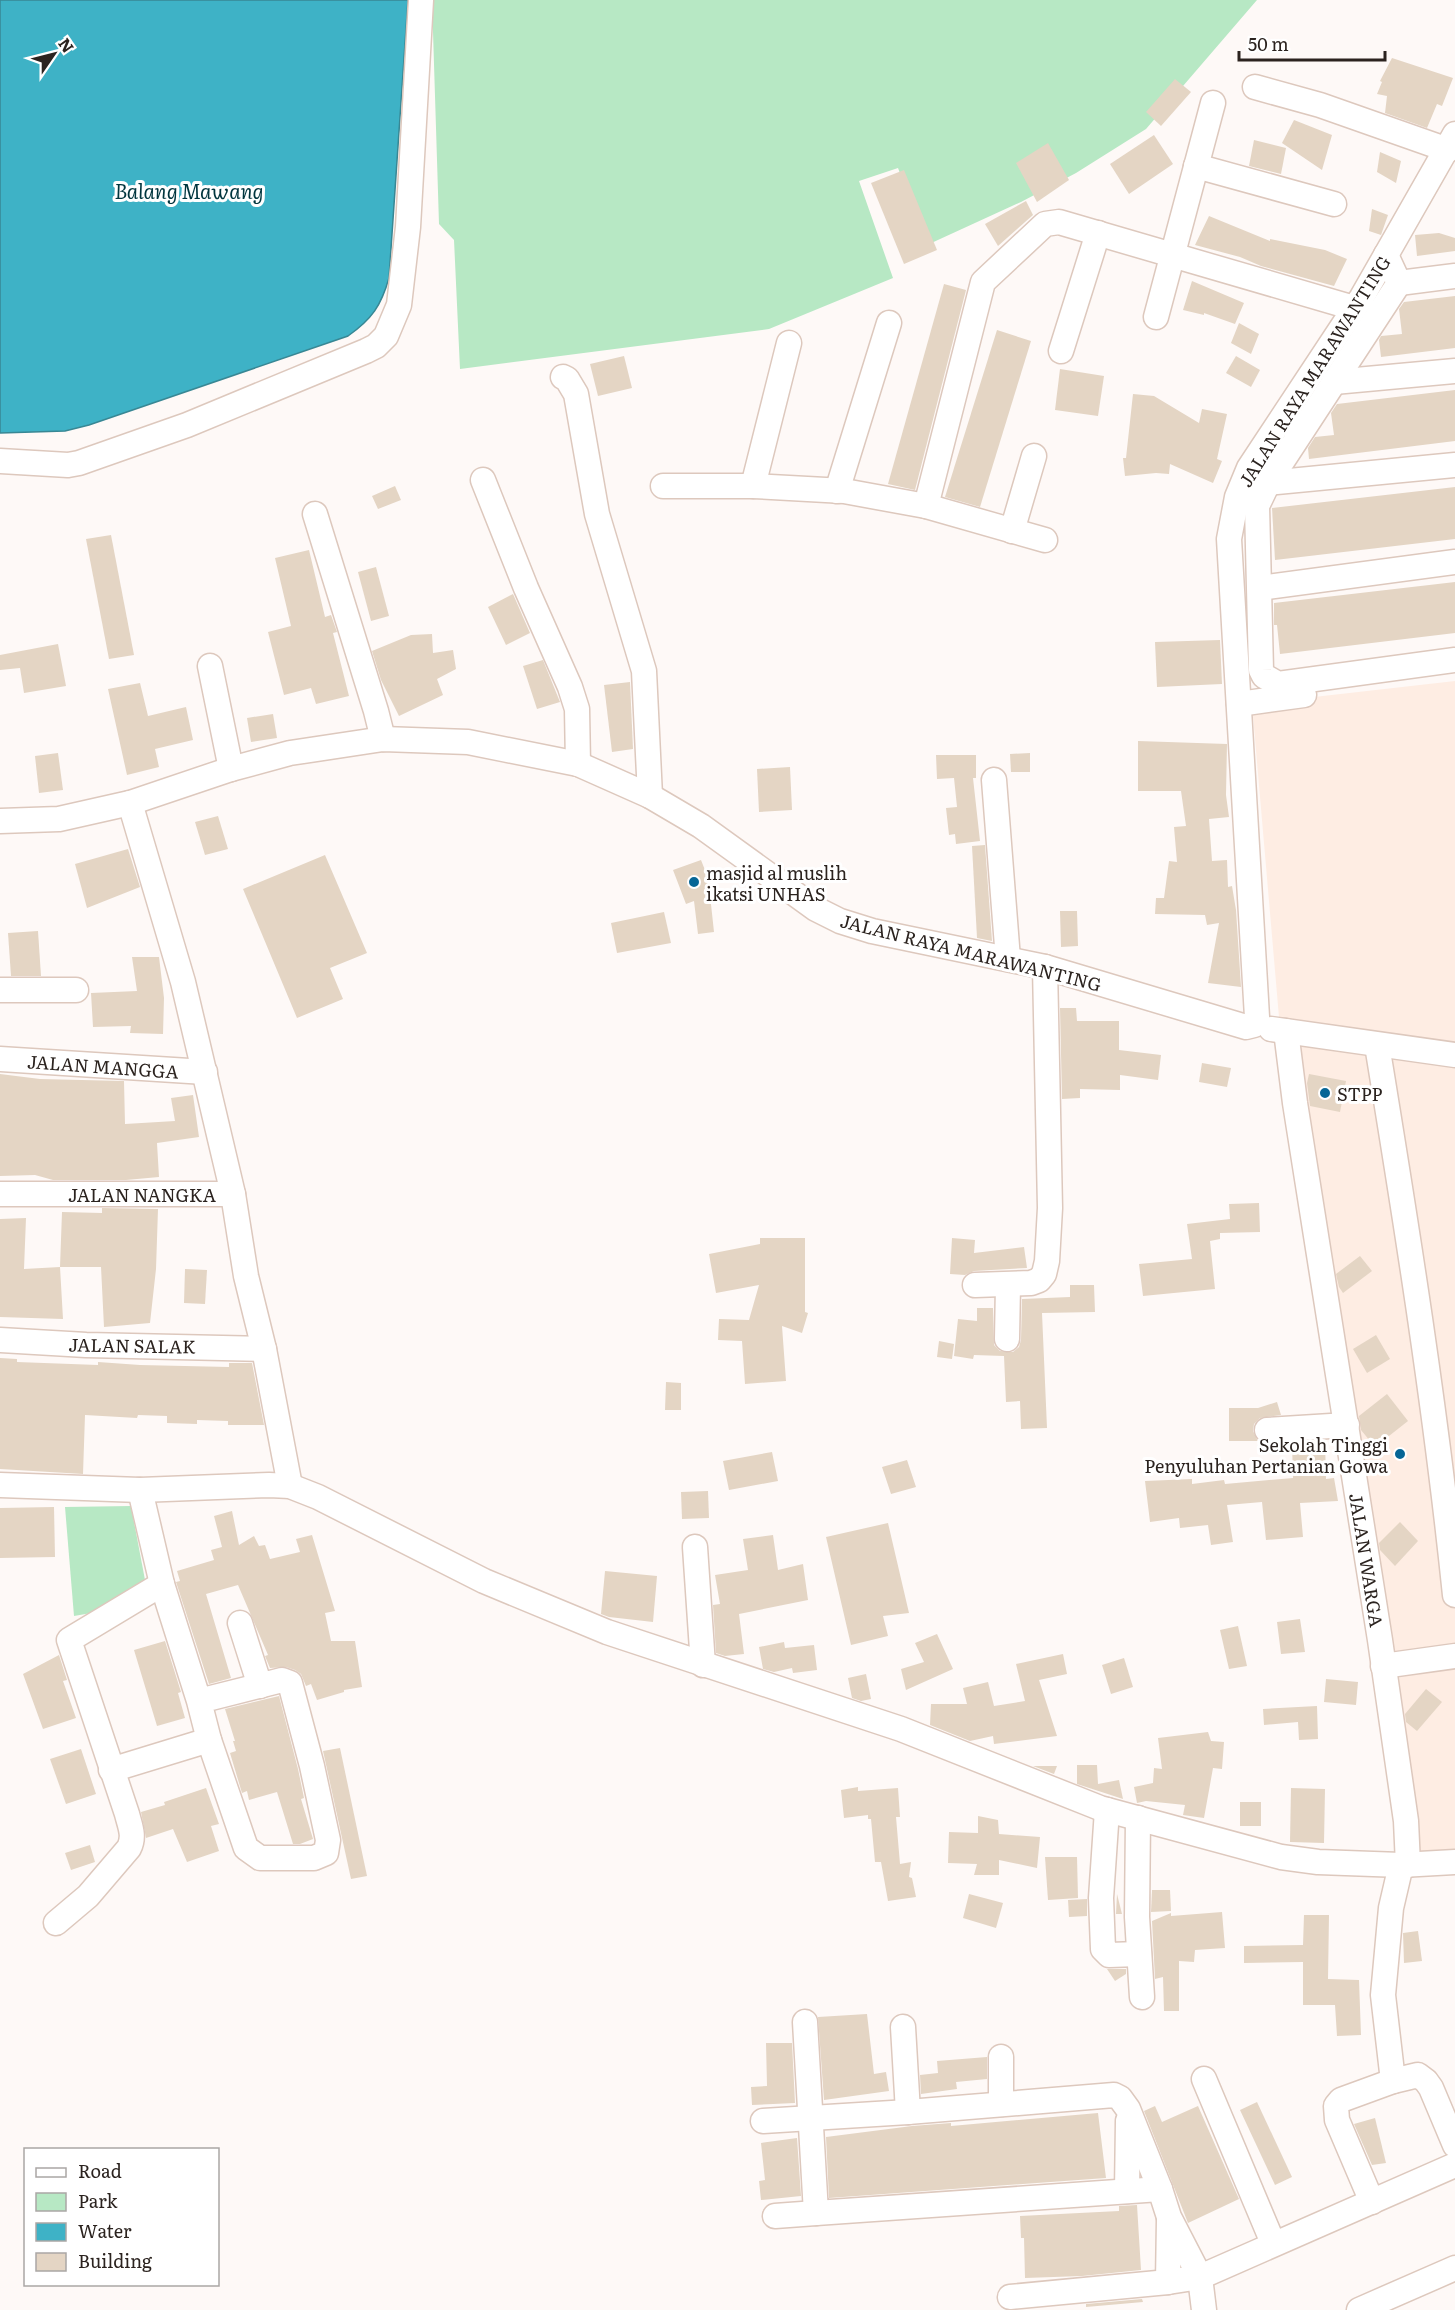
<svg xmlns="http://www.w3.org/2000/svg" width="1455" height="2310" viewBox="0 0 1455 2310" font-family="Literata,serif">
<rect width="100%" height="100%" fill="#fef9f7"/>
<!-- built -->
<polygon fill="#feede3" points="1455,681 1455,1855 1410,1862 1282,1052 1252,704"/>
<!-- green -->
<g fill="#b7e8c4">
<polygon points="432,0 1257,0 1146,129 1076,173 1021,202 927,245 898,168 859,181 893,278 769,329 460,369 454,240 439,224"/>
<polygon points="131,1506 145,1580 120,1608 74,1616 65,1507"/>
</g>
<!-- water -->
<path fill="#3eb2c6" stroke="#388794" stroke-width="1.5" d="M0,0H408L389,278C381,306 372,319 348,336L89,425L65,431L0,433Z"/>
<!-- building -->
<g fill="#e4d5c4">
<polygon points="1392,58 1453,78 1442,106 1437,104 1427,128 1385,113 1387,96 1377,94 1382,82 1380,81"/>
<polygon points="1175,79 1191,92 1161,126 1146,112"/>
<polygon points="1294,120 1332,135 1322,170 1282,143"/>
<polygon points="1154,135 1173,164 1129,194 1110,164"/>
<polygon points="1254,140 1286,148 1281,174 1249,166"/>
<polygon points="1048,143 1069,180 1037,202 1016,163"/>
<polygon points="1380,152 1401,161 1396,183 1377,172"/>
<polygon points="904,170 937,250 904,264 871,183"/>
<polygon points="1026,201 1033,215 998,246 985,224"/>
<polygon points="1372,209 1388,215 1381,235 1369,231"/>
<polygon points="1209,216 1270,241 1270,239 1325,250 1347,259 1334,286 1261,266 1240,257 1195,245"/>
<polygon points="1439,233 1455,238 1455,251 1417,256 1415,235"/>
<polygon points="1192,281 1244,303 1235,324 1204,313 1204,315 1183,310"/>
<polygon points="944,284 966,290 915,490 888,484"/>
<polygon points="1455,296 1455,348 1381,357 1379,340 1381,336 1402,334 1399,309 1404,302"/>
<polygon points="1239,323 1259,334 1251,354 1231,343"/>
<polygon points="997,330 1031,341 980,507 945,497"/>
<polygon points="624,356 632,388 598,396 590,364"/>
<polygon points="1236,356 1260,370 1251,387 1226,373"/>
<polygon points="1060,369 1104,376 1098,416 1055,410"/>
<polygon points="1455,390 1455,441 1309,459 1308,448 1315,437 1334,435 1331,413 1337,404"/>
<polygon points="1133,394 1154,396 1199,423 1202,409 1227,414 1217,459 1222,461 1213,483 1170,464 1169,474 1156,473 1125,476 1123,458 1126,458"/>
<polygon points="395,486 401,500 378,509 372,496"/>
<polygon points="1455,487 1455,539 1275,560 1272,508"/>
<polygon points="111,535 134,655 109,659 86,539"/>
<polygon points="309,550 325,617 331,615 337,632 333,633 349,696 316,704 311,688 284,695 268,632 291,626 275,558"/>
<polygon points="376,567 389,616 371,621 358,572"/>
<polygon points="1455,582 1455,633 1280,654 1277,625 1274,625 1274,603"/>
<polygon points="513,594 530,633 506,645 488,607"/>
<polygon points="432,634 433,653 453,650 456,669 437,679 443,695 399,716 381,680 372,651 411,635"/>
<polygon points="1220,640 1222,684 1157,687 1155,642"/>
<polygon points="58,644 66,686 24,693 20,668 0,670 0,655"/>
<polygon points="543,660 560,702 537,709 523,666"/>
<polygon points="630,682 633,749 612,752 604,685"/>
<polygon points="140,683 148,716 186,707 193,740 155,749 159,767 127,775 108,689"/>
<polygon points="273,714 277,738 251,742 247,718"/>
<polygon points="1138,741 1227,744 1226,795 1229,817 1209,819 1212,861 1227,860 1228,887 1232,886 1236,910 1241,987 1208,983 1219,923 1207,925 1205,915 1155,914 1156,898 1164,898 1169,861 1177,862 1174,827 1186,826 1181,791 1138,791"/>
<polygon points="58,753 63,790 39,793 35,756"/>
<polygon points="1030,753 1030,772 1011,772 1010,754"/>
<polygon points="936,755 976,755 976,778 973,778 980,841 956,844 955,834 949,835 946,808 957,807 954,778 937,779"/>
<polygon points="790,767 792,810 759,812 757,769"/>
<polygon points="218,816 228,849 205,855 195,822"/>
<polygon points="985,845 992,941 977,938 972,846"/>
<polygon points="128,849 140,887 87,908 75,864"/>
<polygon points="325,855 367,953 330,968 343,999 297,1018 243,889"/>
<polygon points="701,860 714,893 710,895 714,932 698,934 694,901 686,904 673,870"/>
<polygon points="1060,911 1077,911 1078,946 1061,947"/>
<polygon points="664,912 671,943 617,953 611,923"/>
<polygon points="38,931 41,976 11,976 8,933"/>
<polygon points="132,957 159,957 164,998 163,1034 130,1033 131,1026 93,1027 91,993 137,991"/>
<polygon points="1060,1008 1076,1008 1077,1021 1119,1021 1119,1050 1161,1055 1158,1080 1120,1075 1120,1090 1080,1089 1080,1098 1062,1099"/>
<polygon points="1202,1063 1231,1068 1227,1087 1199,1082"/>
<polygon points="0,1074 40,1079 124,1081 125,1124 175,1121 171,1098 193,1095 199,1137 157,1143 159,1177 126,1180 53,1180 35,1175 0,1176"/>
<polygon points="1309,1074 1346,1081 1340,1112 1310,1106 1307,1083"/>
<polygon points="1259,1203 1260,1232 1220,1233 1220,1239 1210,1241 1215,1289 1143,1296 1139,1264 1192,1259 1187,1224 1230,1219 1229,1204"/>
<polygon points="102,1208 158,1209 156,1269 150,1323 104,1327 101,1267 60,1267 62,1212 102,1213"/>
<polygon points="26,1218 24,1269 60,1267 63,1319 0,1317 0,1219"/>
<polygon points="760,1238 805,1238 805,1312 808,1313 802,1333 782,1326 786,1381 745,1384 742,1341 718,1340 719,1319 749,1320 759,1285 716,1293 709,1254 760,1244"/>
<polygon points="952,1238 975,1240 974,1253 1024,1247 1027,1268 974,1271 965,1275 950,1274"/>
<polygon points="1360,1256 1372,1271 1343,1293 1339,1287 1336,1274"/>
<polygon points="185,1269 207,1270 205,1304 184,1303"/>
<polygon points="1070,1285 1094,1285 1095,1312 1042,1313 1047,1428 1021,1429 1020,1401 1006,1402 1004,1356 974,1355 973,1359 954,1356 958,1319 977,1321 977,1308 993,1308 994,1345 1000,1351 1013,1352 1019,1347 1021,1340 1022,1299 1070,1297"/>
<polygon points="1376,1335 1390,1359 1367,1373 1353,1349"/>
<polygon points="939,1341 954,1344 952,1359 937,1357"/>
<polygon points="0,1358 17,1359 17,1362 98,1365 98,1362 140,1365 229,1367 229,1363 252,1363 264,1425 228,1425 228,1421 197,1420 197,1424 167,1423 167,1416 138,1415 137,1418 85,1415 83,1474 0,1469"/>
<polygon points="666,1382 681,1383 681,1410 665,1410"/>
<polygon points="1387,1394 1408,1421 1375,1447 1361,1430 1359,1416"/>
<polygon points="1277,1402 1281,1415 1260,1418 1254,1424 1253,1431 1258,1441 1229,1441 1229,1408 1258,1408"/>
<polygon points="1325,1441 1326,1479 1334,1478 1338,1501 1300,1503 1303,1537 1266,1540 1262,1502 1227,1505 1233,1542 1211,1545 1208,1525 1180,1528 1179,1518 1150,1522 1145,1481 1192,1479 1192,1484 1224,1480 1225,1484 1293,1478 1292,1443"/>
<polygon points="772,1452 778,1481 729,1490 723,1461"/>
<polygon points="907,1460 916,1487 891,1494 882,1467"/>
<polygon points="708,1491 709,1518 682,1519 681,1492"/>
<polygon points="54,1507 55,1557 0,1558 0,1508"/>
<polygon points="232,1511 239,1545 254,1536 259,1546 265,1545 270,1559 300,1552 296,1539 312,1535 335,1611 325,1613 331,1641 355,1641 362,1687 344,1690 344,1692 317,1700 311,1684 306,1686 301,1674 295,1670 286,1667 270,1668 265,1656 268,1655 238,1585 206,1594 231,1678 209,1684 176,1582 180,1581 177,1571 214,1560 211,1550 222,1547 214,1516"/>
<polygon points="1400,1522 1418,1541 1395,1566 1380,1550 1379,1543"/>
<polygon points="888,1523 909,1613 883,1616 888,1636 851,1645 826,1537"/>
<polygon points="773,1535 778,1570 803,1564 808,1600 739,1614 744,1654 725,1656 716,1653 713,1605 720,1604 715,1575 748,1570 743,1539"/>
<polygon points="605,1571 657,1576 653,1622 609,1617 601,1614"/>
<polygon points="1300,1619 1305,1652 1281,1654 1277,1622"/>
<polygon points="1238,1626 1247,1666 1229,1669 1220,1630"/>
<polygon points="937,1634 953,1669 906,1690 901,1669 924,1662 915,1643"/>
<polygon points="165,1641 181,1692 178,1693 185,1718 157,1726 134,1650"/>
<polygon points="784,1642 785,1648 814,1645 817,1670 793,1673 792,1668 774,1672 763,1669 759,1647"/>
<polygon points="1063,1654 1067,1674 1039,1680 1057,1736 994,1744 993,1736 970,1741 930,1725 931,1704 967,1704 963,1688 988,1682 994,1706 1025,1701 1016,1664"/>
<polygon points="59,1655 67,1680 63,1681 76,1718 43,1729 23,1674"/>
<polygon points="1124,1658 1133,1687 1111,1694 1102,1665"/>
<polygon points="866,1674 871,1699 861,1701 852,1698 848,1678"/>
<polygon points="1326,1679 1358,1682 1356,1705 1324,1702"/>
<polygon points="1426,1689 1442,1702 1417,1731 1406,1722 1405,1714"/>
<polygon points="279,1696 298,1769 304,1798 301,1799 313,1839 300,1844 293,1844 277,1792 249,1800 247,1791 242,1793 230,1753 236,1751 233,1741 235,1741 225,1709"/>
<polygon points="1317,1706 1318,1739 1299,1740 1298,1722 1264,1725 1263,1709"/>
<polygon points="1208,1732 1211,1741 1224,1742 1222,1769 1213,1768 1204,1818 1183,1815 1185,1805 1146,1801 1137,1803 1134,1787 1153,1783 1154,1768 1162,1769 1158,1738"/>
<polygon points="340,1748 367,1876 351,1879 323,1751"/>
<polygon points="81,1749 96,1794 66,1804 50,1759"/>
<polygon points="1077,1765 1097,1765 1098,1784 1119,1780 1123,1799 1077,1784"/>
<polygon points="1033,1766 1057,1766 1054,1774"/>
<polygon points="858,1787 858,1791 898,1788 900,1817 896,1817 900,1864 911,1862 909,1877 912,1878 916,1897 888,1901 881,1862 875,1862 871,1819 868,1819 868,1815 844,1818 841,1790"/>
<polygon points="206,1788 219,1824 211,1826 219,1851 187,1862 173,1829 146,1838 141,1812 165,1805 164,1802"/>
<polygon points="1291,1788 1325,1789 1324,1843 1290,1842"/>
<rect x="1240" y="1802" width="21" height="24"/>
<polygon points="978,1816 998,1820 999,1834 1040,1837 1037,1868 999,1860 999,1875 974,1875 977,1864 948,1863 949,1832 978,1833"/>
<polygon points="90,1845 95,1862 71,1870 65,1853"/>
<polygon points="1045,1857 1077,1857 1078,1898 1048,1900"/>
<polygon points="1152,1890 1170,1890 1171,1911 1151,1912"/>
<polygon points="969,1894 1003,1903 996,1928 963,1918"/>
<polygon points="1117,1894 1122,1914 1116,1914"/>
<polygon points="1087,1899 1087,1916 1069,1917 1068,1900"/>
<polygon points="1222,1912 1225,1948 1195,1950 1194,1962 1179,1961 1179,2011 1164,2011 1163,1977 1155,1979 1152,1921 1171,1913 1171,1916"/>
<polygon points="1304,1915 1329,1915 1328,1979 1359,1980 1361,2035 1337,2036 1335,2005 1303,2005 1303,1962 1244,1963 1244,1946 1303,1945"/>
<polygon points="1418,1931 1422,1961 1404,1963 1403,1933"/>
<polygon points="1107,1969 1126,1969 1126,1974 1115,1981"/>
<polygon points="867,2014 874,2074 886,2072 889,2091 824,2100 818,2017"/>
<polygon points="766,2043 792,2043 795,2103 752,2105 751,2087 767,2086"/>
<polygon points="987,2057 987,2079 956,2082 957,2089 921,2094 920,2075 938,2073 937,2061"/>
<polygon points="1257,2102 1292,2177 1275,2185 1240,2110"/>
<polygon points="1155,2106 1162,2122 1198,2106 1239,2199 1188,2223 1144,2111"/>
<polygon points="1098,2113 1106,2178 829,2198 826,2137 912,2126 951,2123 951,2126"/>
<polygon points="1375,2118 1386,2163 1372,2165 1354,2124"/>
<polygon points="797,2138 801,2196 761,2200 759,2181 765,2180 761,2143"/>
<polygon points="1137,2205 1141,2270 1082,2276 1025,2278 1024,2238 1021,2238 1020,2216 1119,2211 1119,2206"/>
<polygon points="1142,2299 1143,2302 1086,2307 1086,2304"/>
</g>
<g fill="none" stroke-linecap="round" stroke-linejoin="round">
<defs>
<g id="minor">
<polyline points="1255,87 1320,105 1448,150"/>
<polyline points="1196,166 1334,204"/>
<polyline points="1386,255 1399,283 1268,483 1257,506 1261,670 1264,676 1278,684 1455,660"/>
<polyline points="1399,283 1455,276"/>
<polyline points="1156,317 1213,103"/>
<polyline points="1061,351 1098,233"/>
<polyline points="563,377 567,379 576,394 597,514 644,671 650,796"/>
<polyline points="1334,382 1455,371"/>
<polyline points="0,461 68,465 79,463 187,425 366,351 376,346 386,336 399,305 408,227 421,0"/>
<polyline points="483,480 526,588 570,687 577,709 578,764"/>
<polyline points="1268,483 1455,465"/>
<polyline points="663,486 753,486 844,491 926,506 983,282 1045,224 1059,222 1354,308"/>
<polyline points="753,486 789,343"/>
<polyline points="837,491 889,323"/>
<polyline points="926,506 1045,540"/>
<polyline points="315,514 376,711 383,739"/>
<polyline points="1012,531 1034,456"/>
<polyline points="1260,588 1455,562"/>
<polyline points="210,666 231,769"/>
<polyline points="1239,704 1304,695"/>
<polyline points="994,780 1008,959"/>
<polyline points="130,803 183,982 233,1194"/>
<polyline points="0,821 59,819 130,803 231,769 290,753 383,739 468,742 578,764 650,796 701,826 816,909 840,921 872,931 1045,967 1246,1027 1254,1025 1257,1017 1229,539 1237,497 1249,468 1362,297 1455,134"/>
<polyline points="0,990 76,990"/>
<polyline points="1271,1029 1455,1055"/>
<polyline points="1286,1031 1295,1103 1380,1640 1406,1821 1408,1865"/>
<path d="M1377,1045C1407,1228 1436,1410 1455,1595"/>
<polyline points="0,1059 205,1072"/>
<polyline points="0,1194 233,1194 246,1276 264,1349 290,1486"/>
<polyline points="975,1285 1031,1283 1039,1280 1044,1274 1047,1261 1050,1208 1045,967"/>
<polyline points="1007,1339 1008,1285"/>
<polyline points="0,1340 86,1345 264,1349"/>
<polyline points="1267,1430 1347,1425"/>
<polyline points="0,1485 140,1490 269,1485 290,1486 318,1497 484,1581 607,1632 901,1729 1100,1808 1281,1857 1318,1862 1401,1865 1455,1862"/>
<polyline points="140,1490 162,1584 199,1701 209,1740 246,1848 260,1858 314,1858 326,1853 328,1840 312,1766 290,1683 282,1680 199,1701"/>
<polyline points="695,1547 703,1665"/>
<polyline points="240,1623 260,1686"/>
<polyline points="1383,1666 1455,1656"/>
<polyline points="111,1770 209,1740"/>
<polyline points="1107,1810 1101,1898 1103,1949 1109,1955 1139,1954"/>
<polyline points="1138,1818 1137,1917 1142,1997"/>
<path d="M56,1923L88,1896L129,1848C135,1836 130,1826 127,1814L69,1640L162,1584"/>
<polyline points="805,2022 816,2213 1160,2189"/>
<polyline points="903,2027 908,2112"/>
<polyline points="1001,2057 1001,2104"/>
<polyline points="1204,2079 1273,2243"/>
<polyline points="1393,2081 1383,1995 1391,1908 1401,1865"/>
<polyline points="763,2121 908,2112 1114,2095 1120,2098 1128,2109 1160,2189 1169,2217 1200,2277 1455,2165"/>
<polyline points="1127,2191 1128,2121"/>
<polyline points="1372,2202 1337,2120 1336,2106 1341,2100 1393,2081 1418,2075 1426,2081 1431,2088 1455,2145"/>
<polyline points="775,2216 816,2213"/>
<polyline points="1168,2282 1169,2219"/>
<polyline points="1010,2297 1168,2282 1200,2277 1204,2310"/>
<polyline points="1359,2310 1455,2268"/>
</g>
</defs>
<!-- minor casing -->
<use href="#minor" stroke="#ddc8bd" stroke-width="27"/>
<!-- minor -->
<use href="#minor" stroke="#fff" stroke-width="24"/>
</g>
<!-- markers -->
<g fill="#066696" stroke="#fff" stroke-width="2">
<circle cx="694" cy="882" r="6"/>
<circle cx="1325" cy="1093" r="6"/>
<circle cx="1400" cy="1454" r="6"/>
</g>
<g text-anchor="middle" dominant-baseline="central" stroke-width="6" stroke-linejoin="round" paint-order="stroke">
<!-- street labels -->
<g font-size="18" fill="#2b231f" stroke="#fff">
<text transform="translate(1314 371) rotate(-58)">JALAN RAYA MARAWANTING</text>
<text transform="translate(971 952) rotate(14)">JALAN RAYA MARAWANTING</text>
<text transform="translate(103 1066) rotate(4)">JALAN MANGGA</text>
<text x="142" y="1194">JALAN NANGKA</text>
<text transform="translate(132 1345) rotate(1)">JALAN SALAK</text>
<text transform="translate(1367 1560) rotate(81)">JALAN WARGA</text>
</g>
<!-- poi labels -->
<g font-size="18" fill="#2b231f" stroke="#fff" text-anchor="start">
<text x="706" y="872">masjid al muslih<tspan x="706" dy="21">ikatsi UNHAS</tspan></text>
<text x="1337" y="1093">STPP</text>
<text x="1388" y="1444" text-anchor="end">Sekolah Tinggi<tspan x="1388" dy="21">Penyuluhan Pertanian Gowa</tspan></text>
</g>
<!-- water labels -->
<g font-size="20" font-style="italic" fill="#00353e" stroke="#fff">
<text x="189" y="190">Balang Mawang</text>
</g>
</g>
<!-- legend -->
<rect x="24" y="2148" width="195" height="138" fill="#ffffff" stroke="#aaa7a5" stroke-width="1.5"/>
<rect x="36" y="2168" width="30" height="9" fill="#ffffff" stroke="#aaa7a5" stroke-width="1.5"/>
<text x="78" y="2178" font-size="18" fill="#2b231f">Road</text>
<rect x="36" y="2193" width="30" height="18" fill="#b7e8c4" stroke="#aaa7a5" stroke-width="1.5"/>
<text x="78" y="2208" font-size="18" fill="#2b231f">Park</text>
<rect x="36" y="2223" width="30" height="18" fill="#3eb2c6" stroke="#aaa7a5" stroke-width="1.5"/>
<text x="78" y="2238" font-size="18" fill="#2b231f">Water</text>
<rect x="36" y="2253" width="30" height="18" fill="#e4d5c4" stroke="#aaa7a5" stroke-width="1.5"/>
<text x="78" y="2268" font-size="18" fill="#2b231f">Building</text>
<!-- north arrow -->
<g transform="translate(54 54) rotate(55)" stroke="#ffffff" stroke-width="4.5" paint-order="stroke">
<path d="M0-4.5L10 22L0 15L-10 22Z" fill="#2b231f"/>
<text y="-9" font-size="16" font-weight="bold" text-anchor="middle" fill="#2b231f">N</text>
</g>
<!-- scale -->
<path d="M1239 51v9h146v-9" fill="none" stroke="#2b231f" stroke-width="3"/>
<text x="1248" y="51" font-size="18" fill="#2b231f" stroke="#ffffff" stroke-width="4.5" paint-order="stroke">50 m</text>
</svg>
